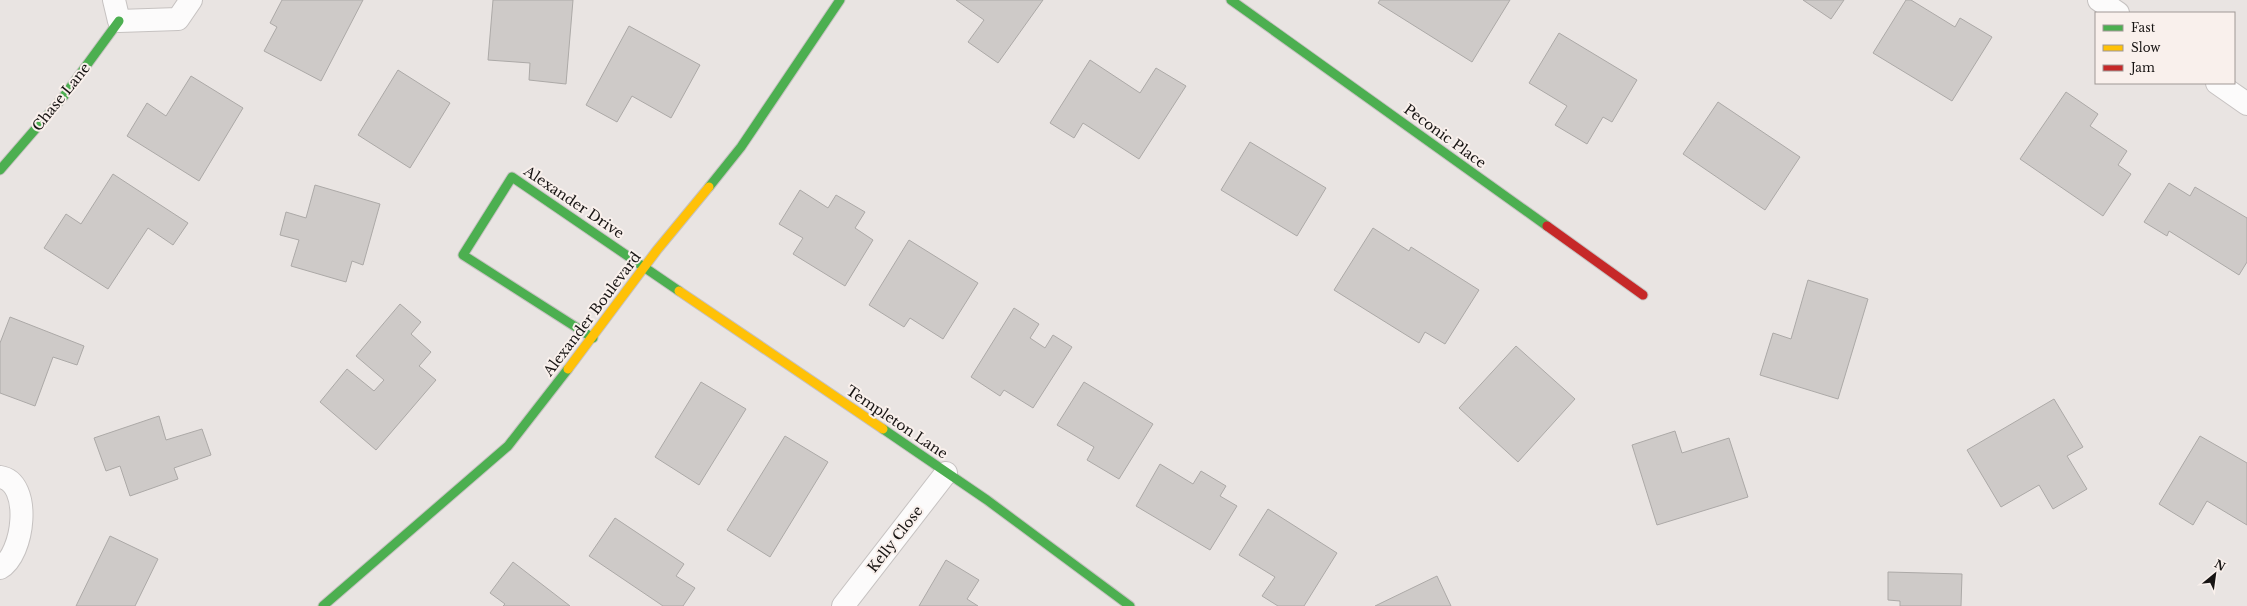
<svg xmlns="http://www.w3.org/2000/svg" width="2247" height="606" viewBox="0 0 2247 606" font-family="'Libre Baskerville',serif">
<rect width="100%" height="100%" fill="#e9e4e2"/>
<!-- building -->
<g fill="#cecac8" stroke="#aca9a7">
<polygon points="282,0 363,0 321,81 264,51 277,27 270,23"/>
<polygon points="493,0 573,0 566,84 529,80 530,63 488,60"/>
<polygon points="956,0 1043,0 998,63 968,42 984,20"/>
<polygon points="1380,0 1510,0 1472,62 1378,3"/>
<polygon points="1803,0 1844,0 1831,19"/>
<polygon points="1906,0 1911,0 1955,27 1960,18 1992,37 1952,101 1873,53"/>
<polygon points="629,26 700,65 671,118 632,96 617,122 586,105"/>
<polygon points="1559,33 1637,80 1612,122 1603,117 1587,144 1555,125 1567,106 1529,83"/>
<polygon points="1090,60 1140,93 1156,68 1186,86 1139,159 1083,123 1074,138 1050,123"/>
<polygon points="398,70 450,103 410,168 358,135"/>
<polygon points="191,76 243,108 199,181 127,136 147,103 166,116"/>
<polygon points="2066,92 2098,114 2090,126 2127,151 2118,165 2131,174 2103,216 2020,159"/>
<polygon points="1718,102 1800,157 1765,210 1683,154"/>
<polygon points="1250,142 1326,188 1297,236 1221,190"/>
<polygon points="113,174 188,223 173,245 148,228 108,289 44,248 66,214 81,224"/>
<polygon points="2169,183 2190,196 2195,187 2247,218 2247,262 2239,275 2169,231 2167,236 2144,222"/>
<polygon points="315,185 380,204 363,265 352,261 346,282 291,266 299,240 280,235 286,212 306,218"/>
<polygon points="800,190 828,208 836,195 865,212 855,228 873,240 845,286 793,254 803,238 779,224"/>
<polygon points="1373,228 1409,251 1411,247 1479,290 1445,344 1425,332 1419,343 1334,290"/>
<polygon points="909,240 978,283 943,339 910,318 904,327 869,305"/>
<polygon points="1808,280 1868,299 1838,399 1760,375 1773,333 1791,339"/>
<polygon points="400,304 421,322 411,334 431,352 419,366 436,380 376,450 320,402 347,369 374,391 384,380 356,356"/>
<polygon points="1014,308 1039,324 1030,338 1045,348 1053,335 1072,347 1033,408 1004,390 1000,396 971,377"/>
<polygon points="10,317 84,346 77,365 53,357 35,406 0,393 0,343"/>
<polygon points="1516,346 1575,399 1518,462 1459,408"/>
<polygon points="701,382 746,409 699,485 655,457"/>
<polygon points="1084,382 1153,424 1119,479 1087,460 1094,447 1057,425"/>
<polygon points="2054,399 2083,447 2067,456 2087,489 2053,509 2039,485 2001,507 1967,450"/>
<polygon points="159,416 166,440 202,429 211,455 174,468 178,479 130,496 120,466 106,471 94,438"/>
<polygon points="1675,431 1682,453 1729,438 1748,497 1657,525 1632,445"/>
<polygon points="785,436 828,462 770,557 727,530"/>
<polygon points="2200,436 2247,463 2247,525 2207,501 2193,525 2159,504"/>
<polygon points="1160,464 1193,484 1201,471 1226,486 1220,496 1237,506 1210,550 1136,506"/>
<polygon points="1268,509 1337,553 1304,606 1278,606 1262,596 1275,577 1239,555"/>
<polygon points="615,518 684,564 676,576 695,588 683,606 663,606 589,556"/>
<polygon points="110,536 158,559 135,606 76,606"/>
<polygon points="946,560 979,580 967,599 978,606 919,606"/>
<polygon points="513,562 570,606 503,606 505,604 490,593"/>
<polygon points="1888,572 1962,574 1961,606 1900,606 1900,601 1888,600"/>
<polygon points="1437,576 1451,606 1375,606"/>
</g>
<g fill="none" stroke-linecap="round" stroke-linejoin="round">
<defs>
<g id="street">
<polyline points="114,0 119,21 178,19 191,0"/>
<polyline points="2099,0 2118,13"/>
<polyline points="2217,83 2247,104"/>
<path d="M0,477C33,482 24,555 0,568"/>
<polyline points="843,606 946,473"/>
</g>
<g id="fast">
<polyline points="1231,0 1547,226"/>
<polyline points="0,170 64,96 119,21"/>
<polyline points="709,187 741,147 840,0"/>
<polyline points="593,338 463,255 512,177 679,291"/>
<polyline points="883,429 987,500 1130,606"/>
<polyline points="323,606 508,446 568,369"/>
</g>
<g id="slow">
<polyline points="679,291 883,429"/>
<polyline points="568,369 657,250 709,187"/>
</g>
<polyline id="jam" points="1547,226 1643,295"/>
</defs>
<!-- street casing -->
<use href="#street" stroke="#c6c2c1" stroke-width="24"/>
<!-- fast casing -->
<use href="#fast" stroke="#c6c2c1" stroke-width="11"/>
<!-- slow casing -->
<use href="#slow" stroke="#c6c2c1" stroke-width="11"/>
<!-- jam casing -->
<use href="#jam" stroke="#c6c2c1" stroke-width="11"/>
<!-- street -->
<use href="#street" stroke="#fcfbfb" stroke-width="22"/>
<!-- fast -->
<use href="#fast" stroke="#4caf50" stroke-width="9"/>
<!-- slow -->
<use href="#slow" stroke="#ffc107" stroke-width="9"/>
<!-- jam -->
<use href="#jam" stroke="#c62828" stroke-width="9"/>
</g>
<g text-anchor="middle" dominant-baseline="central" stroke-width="4" stroke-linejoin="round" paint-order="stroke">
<!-- street labels -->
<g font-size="14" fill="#171413" stroke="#f9f0ec">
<text transform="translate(61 97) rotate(-51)">Chase Lane</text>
<text transform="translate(1445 136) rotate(36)">Peconic Place</text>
<text transform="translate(574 202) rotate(34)">Alexander Drive</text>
<text transform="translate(592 314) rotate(-53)">Alexander Boulevard</text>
<text transform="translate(897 422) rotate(34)">Templeton Lane</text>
<text transform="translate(895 539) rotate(-52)">Kelly Close</text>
</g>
</g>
<!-- legend -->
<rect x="2095" y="12" width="140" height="72" fill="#f9f0ec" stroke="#9f9895"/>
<rect x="2103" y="25" width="20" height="6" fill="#4caf50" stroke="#9f9895"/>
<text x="2131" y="32" font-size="12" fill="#171413">Fast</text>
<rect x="2103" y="45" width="20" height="6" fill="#ffc107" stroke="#9f9895"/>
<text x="2131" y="52" font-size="12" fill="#171413">Slow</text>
<rect x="2103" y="65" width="20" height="6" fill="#c62828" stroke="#9f9895"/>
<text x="2131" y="72" font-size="12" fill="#171413">Jam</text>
<!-- north arrow -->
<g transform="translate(2215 574) rotate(29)" stroke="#f9f0ec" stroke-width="3" paint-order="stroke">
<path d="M0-3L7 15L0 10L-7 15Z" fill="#171413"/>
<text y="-6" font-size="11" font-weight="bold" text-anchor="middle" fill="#171413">N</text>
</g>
</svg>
